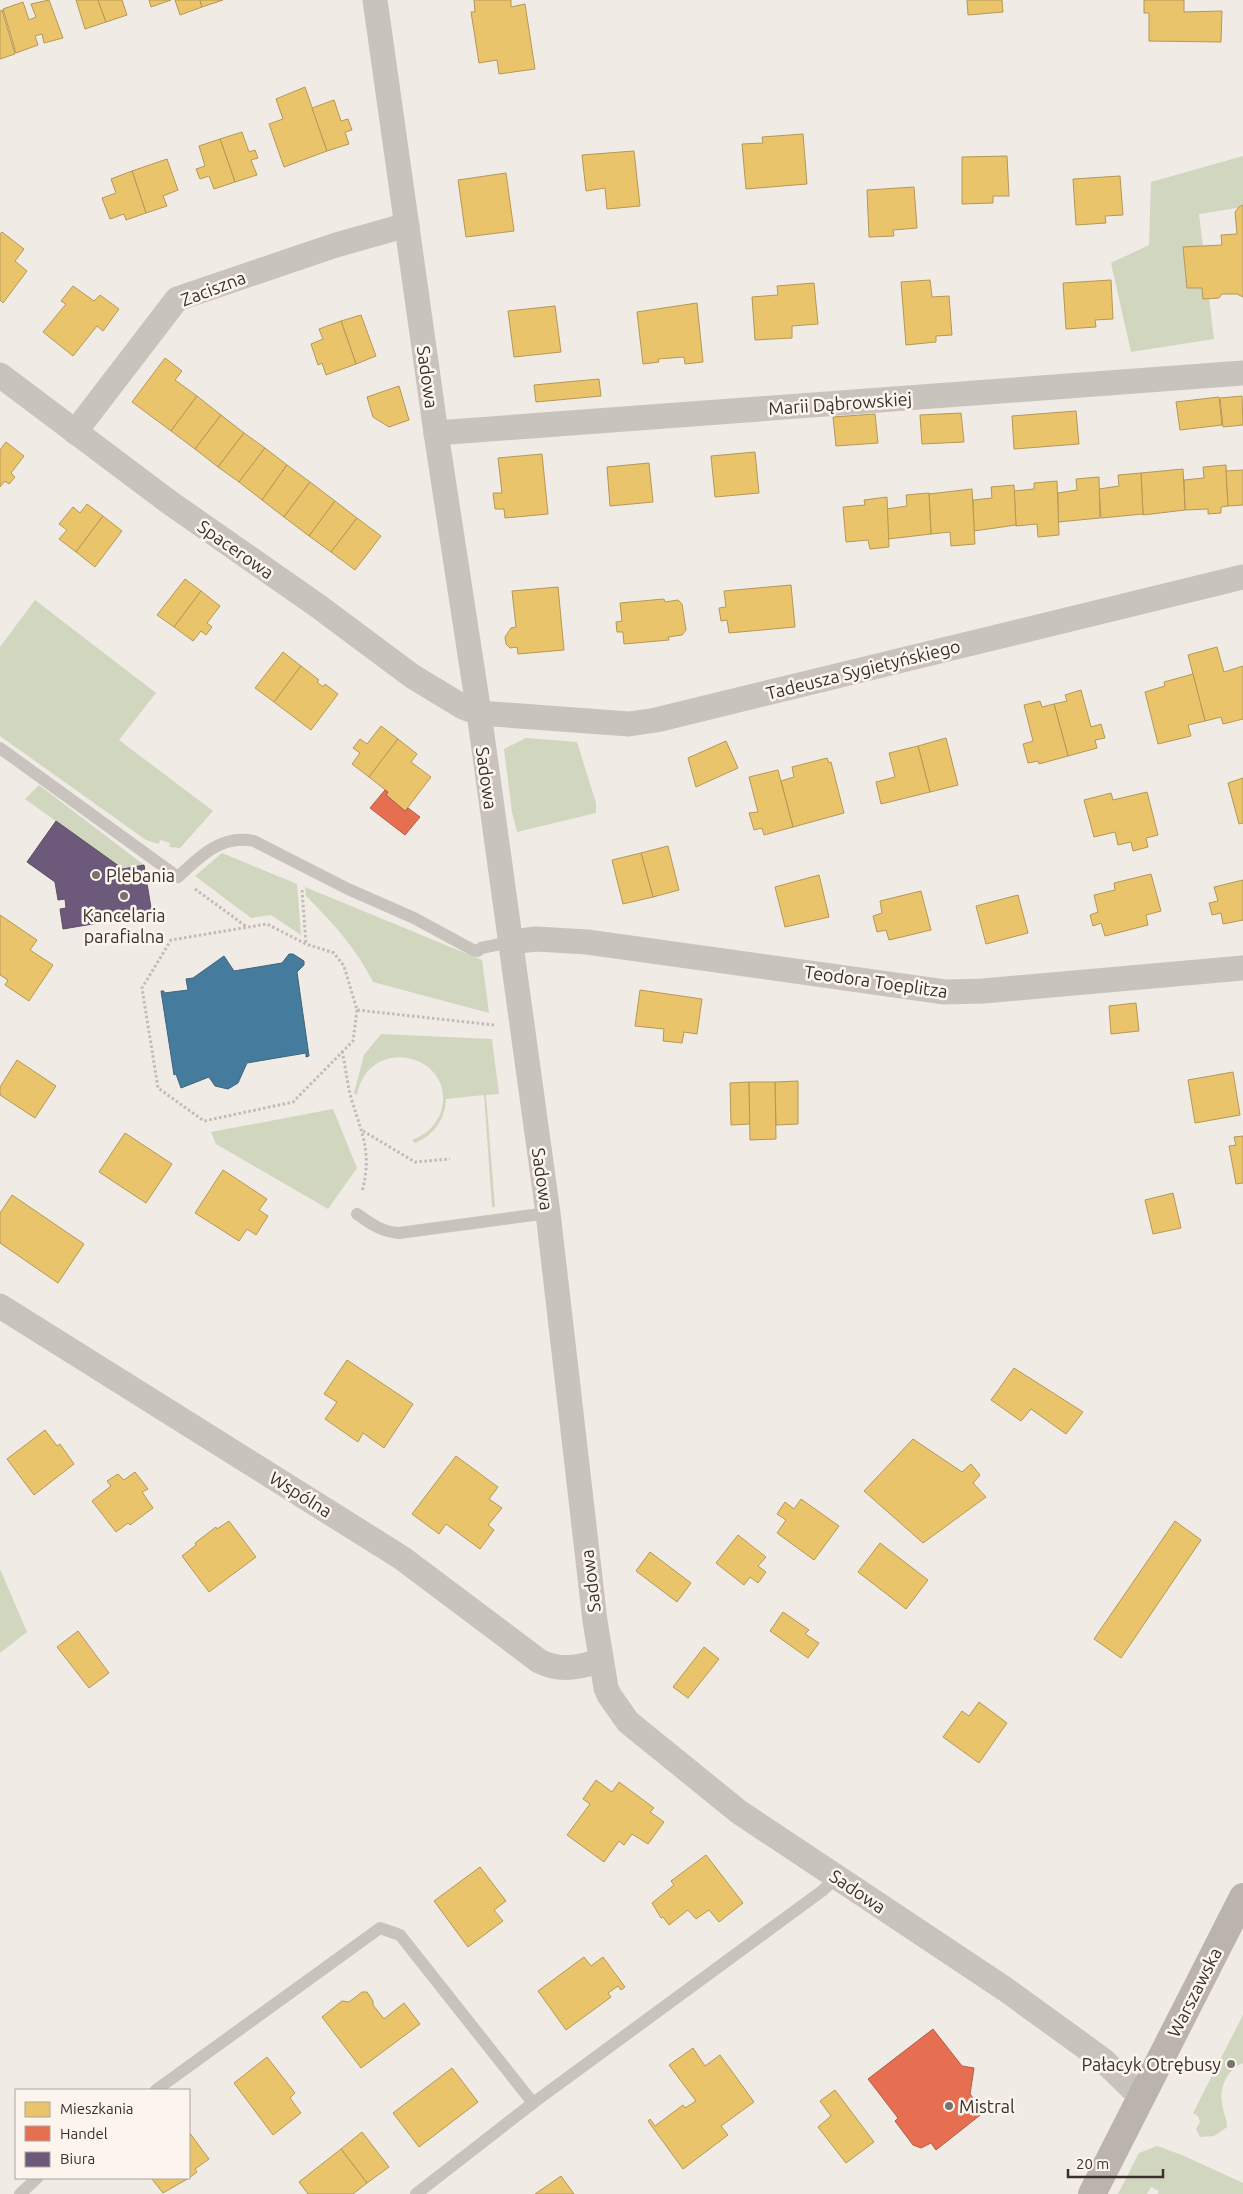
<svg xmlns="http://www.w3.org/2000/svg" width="1243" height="2194" viewBox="0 0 1243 2194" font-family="Ubuntu,sans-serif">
<rect width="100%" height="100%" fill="#f0ebe5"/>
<!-- green -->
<g fill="#d1d6bf">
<polygon points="1243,156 1243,207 1199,214 1214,339 1131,352 1111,263 1149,245 1151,182"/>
<polygon points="35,600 156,693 119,740 213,811 180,848 169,847 170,843 160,840 159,844 146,840 0,736 0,647"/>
<polygon points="526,738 577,742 596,803 596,813 517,832 512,812 504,749"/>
<polygon points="39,785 144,865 123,869 25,799"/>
<polygon points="222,853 297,884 301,935 271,915 251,918 195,876"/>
<path d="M305,887L482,960L489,1013L373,982C356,948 333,923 306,896Z"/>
<path d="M381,1034L492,1039L499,1094L486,1095L495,1207H492L484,1095L446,1099C445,1120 434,1135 415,1143L412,1140C425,1135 436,1126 441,1112C458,1055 369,1032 357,1095L354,1093L364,1055Z"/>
<polygon points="333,1109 357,1168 328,1209 216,1144 211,1132"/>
<polygon points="0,1569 27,1632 0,1653"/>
<path d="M1243,2015V2063C1228,2069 1219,2087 1222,2103C1223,2112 1227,2119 1227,2127L1214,2136L1200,2137L1196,2129L1200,2122L1198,2116L1193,2113Z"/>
<polygon points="1157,2146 1182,2155 1243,2183 1243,2194 1158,2194 1159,2191 1151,2187 1147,2194 1118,2194 1139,2153"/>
</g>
<!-- homes -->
<g fill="#e9c46a" stroke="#b59857">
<polygon points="49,0 63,38 44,43 42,34 35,36 38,45 16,53 3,9 23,2 29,20 36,17 31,4"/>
<polygon points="76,0 98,0 106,22 85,29"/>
<polygon points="98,0 122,0 127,15 106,22"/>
<polygon points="149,0 171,0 151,7"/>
<polygon points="175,0 200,0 202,7 180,15"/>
<polygon points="200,0 223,0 202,7"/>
<polygon points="474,0 511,0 511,7 525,4 535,69 499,74 497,60 479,63 471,12 475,12"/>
<polygon points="967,0 1002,0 1003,12 968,15"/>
<polygon points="1144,0 1184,0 1184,12 1222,11 1221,42 1149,41 1149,13 1144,13"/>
<polygon points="2,10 15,54 0,59 0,11"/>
<polygon points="305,87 327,151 284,167 269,124 283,119 276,99"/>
<polygon points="334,100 341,121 348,119 352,130 345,132 349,144 327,151 312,108"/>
<polygon points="242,132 249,152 255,150 258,158 251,160 257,175 235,182 220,139"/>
<polygon points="803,134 807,184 746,189 742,144 763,143 762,137"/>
<polygon points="220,139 235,182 214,189 209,176 200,179 196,169 205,166 199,146"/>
<polygon points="634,151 640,206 607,209 605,188 586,191 582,155"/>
<polygon points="1007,156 1009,196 993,196 993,203 962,204 962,157"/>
<polygon points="167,159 178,190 163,196 167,206 146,213 132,171"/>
<polygon points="132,171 146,213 126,220 124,214 110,219 102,198 116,193 111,179"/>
<polygon points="506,173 514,231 466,237 458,180"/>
<polygon points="1120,176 1123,215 1105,216 1106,223 1076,225 1073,179"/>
<polygon points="914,187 917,228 893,230 894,236 869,237 867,190"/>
<polygon points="1243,205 1243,297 1237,294 1222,294 1219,298 1203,299 1202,288 1187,288 1183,247 1222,245 1221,235 1237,234 1235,212 1239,207"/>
<polygon points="2,232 24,249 15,261 27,271 3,303 0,300 0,234"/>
<polygon points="930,280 932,297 949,296 952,335 936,336 936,342 906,345 901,282"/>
<polygon points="1111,280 1113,319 1095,320 1096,327 1066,329 1063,283"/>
<polygon points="814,283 818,324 792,326 792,338 755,340 752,297 778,295 777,286"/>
<polygon points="73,286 94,301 100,295 119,309 103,331 97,326 73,356 43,332 66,304 61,301"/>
<polygon points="697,303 703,362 685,364 684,357 658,359 659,362 643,364 637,312"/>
<polygon points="555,306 561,352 514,357 508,311"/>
<polygon points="361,315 376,356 356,364 341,321"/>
<polygon points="341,321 356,364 326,375 322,363 318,365 311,344 323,339 319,329"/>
<polygon points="165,358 182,371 175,380 197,396 171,431 132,402"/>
<polygon points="599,379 601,396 536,402 534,385"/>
<polygon points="399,386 409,420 389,427 373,417 367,397"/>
<polygon points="197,396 221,415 195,449 171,431"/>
<polygon points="1242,396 1243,425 1223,427 1220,398"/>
<polygon points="1219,397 1222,425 1180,430 1176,402"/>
<polygon points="1076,411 1079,444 1014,449 1012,416"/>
<polygon points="961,413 964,442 922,444 920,415"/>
<polygon points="875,414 878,443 836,446 833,417"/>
<polygon points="221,415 244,433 218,467 195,449"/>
<polygon points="244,433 265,448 239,482 218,467"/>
<polygon points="6,442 24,456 11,473 15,477 9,484 5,481 0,487 0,450"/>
<polygon points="265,448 287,465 262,500 239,482"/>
<polygon points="755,452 759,493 715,497 711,456"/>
<polygon points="542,454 548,514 505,518 504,509 495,509 493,493 502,493 498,458"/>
<polygon points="649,463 653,502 610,506 607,467"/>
<polygon points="287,465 310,482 284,517 262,500"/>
<polygon points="1226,465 1228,506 1221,507 1221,513 1208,514 1208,509 1185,510 1184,480 1204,478 1203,467"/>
<polygon points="1183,469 1185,510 1143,515 1141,473"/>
<polygon points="1243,470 1243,505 1228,506 1226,471"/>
<polygon points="1141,473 1143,514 1101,518 1099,489 1119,486 1118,475"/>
<polygon points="1099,477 1100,518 1058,522 1058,493 1077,490 1076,479"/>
<polygon points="1057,481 1059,535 1038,537 1037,524 1016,526 1014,491 1034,489 1034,483"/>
<polygon points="310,482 335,501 309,536 284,517"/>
<polygon points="1014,485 1016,525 974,531 973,500 992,498 991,487"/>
<polygon points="972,489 975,544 951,546 950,532 931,534 929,494"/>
<polygon points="929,493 931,534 888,539 887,509 907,506 906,495"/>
<polygon points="887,497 889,547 870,549 868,540 846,542 843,507 865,505 864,500"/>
<polygon points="335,501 357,518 331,552 309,536"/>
<polygon points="87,504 103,516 76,552 59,539 67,530 59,524 73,507 80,513"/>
<polygon points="103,516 122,531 95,567 76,552"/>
<polygon points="357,518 381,536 355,570 331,552"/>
<polygon points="185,579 201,591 174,627 157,615"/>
<polygon points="791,585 795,627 729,633 727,620 721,621 719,608 726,607 724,591"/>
<polygon points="558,587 564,650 518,654 517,647 510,648 506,644 505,637 511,628 516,627 512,591"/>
<polygon points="201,591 220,606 207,623 212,627 206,635 201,631 193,641 174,627"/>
<polygon points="664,599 665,602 678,600 682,604 686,630 682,635 668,637 669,640 624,644 623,632 617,632 616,622 622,621 620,603"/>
<polygon points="1217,647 1224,672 1243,666 1243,719 1223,724 1221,717 1205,721 1188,655"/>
<polygon points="283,652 301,666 274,702 255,688"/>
<polygon points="301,666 319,680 317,682 323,687 325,684 338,694 311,730 274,702"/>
<polygon points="1193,674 1205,721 1188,725 1191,736 1158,744 1145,692 1165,686 1164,682"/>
<polygon points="1081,690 1091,727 1101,724 1105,738 1095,740 1097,748 1068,756 1054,704 1067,701 1065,695"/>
<polygon points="1040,701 1042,707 1054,704 1068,756 1039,764 1038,761 1028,763 1023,744 1033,741 1024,705"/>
<polygon points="381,726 398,739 369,777 352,764 360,753 353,748 360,739 367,744"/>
<polygon points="946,738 958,785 930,792 918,746"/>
<polygon points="398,739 417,754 411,762 431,777 405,811 386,795 388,792 369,777"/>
<polygon points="726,741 738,768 696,787 688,758"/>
<polygon points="918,746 930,792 881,804 876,782 895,777 889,753"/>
<polygon points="827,758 829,763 831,762 844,813 793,827 781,781 794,777 792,767"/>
<polygon points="778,770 793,827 764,835 762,828 754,830 749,813 758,812 749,777"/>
<polygon points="1243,778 1243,823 1239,824 1228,783"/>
<polygon points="1147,792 1158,835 1146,838 1148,847 1133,851 1131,842 1118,845 1115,832 1094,837 1084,800 1111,793 1113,800"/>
<polygon points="668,846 679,890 653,897 641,853"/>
<polygon points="641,853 653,897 623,904 612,860"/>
<polygon points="1151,874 1161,911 1146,915 1148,925 1105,936 1101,923 1093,926 1090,915 1098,912 1094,895 1115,890 1114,883"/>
<polygon points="819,875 829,917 785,927 775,887"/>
<polygon points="1243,880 1243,920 1223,924 1221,913 1212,915 1209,903 1218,901 1214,887"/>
<polygon points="921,891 931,930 889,940 886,930 877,932 873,916 882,913 880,901"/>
<polygon points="1018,895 1028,933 986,944 976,906"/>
<polygon points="0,915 37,940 30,950 53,965 29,1001 5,985 8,980 0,975"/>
<polygon points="640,990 702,999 697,1034 684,1032 682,1043 663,1041 664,1029 635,1026"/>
<polygon points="1136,1003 1139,1031 1111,1034 1109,1006"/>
<polygon points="17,1060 56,1086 35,1118 0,1095 0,1087"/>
<polygon points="1233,1072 1240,1115 1195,1123 1188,1080"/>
<polygon points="798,1081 798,1124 776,1125 775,1082"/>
<polygon points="749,1082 750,1124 731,1125 730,1083"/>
<polygon points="749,1082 775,1082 776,1139 750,1140"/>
<polygon points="125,1133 172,1164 146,1203 99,1172"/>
<polygon points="1243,1136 1243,1183 1236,1184 1229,1146 1236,1145 1234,1137"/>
<polygon points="223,1170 267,1199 259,1210 268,1216 256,1235 247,1229 239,1241 195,1213"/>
<polygon points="1173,1193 1181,1228 1153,1234 1145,1200"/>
<polygon points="12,1195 84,1244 58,1283 0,1243 0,1213"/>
<polygon points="347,1360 413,1404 384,1448 363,1433 358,1442 325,1419 337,1402 324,1394"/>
<polygon points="1014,1368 1083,1412 1066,1434 1031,1409 1021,1421 991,1400"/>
<polygon points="45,1430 57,1446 60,1444 74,1464 34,1495 7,1459"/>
<polygon points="913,1439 962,1472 971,1464 980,1475 973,1483 986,1497 923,1543 864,1491"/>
<polygon points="456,1456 498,1487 489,1499 502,1508 488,1525 494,1530 480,1549 446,1524 439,1534 412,1514"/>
<polygon points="135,1472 148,1489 142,1492 153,1508 130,1525 128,1523 116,1532 92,1501 111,1486 107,1481 118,1474 124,1480"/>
<polygon points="801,1499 839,1526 814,1560 777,1533 786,1520 777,1514 785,1502 794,1509"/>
<polygon points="229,1521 256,1557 209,1592 182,1556 196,1545 195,1543 216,1527 217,1529"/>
<polygon points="1175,1521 1201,1540 1121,1658 1094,1639"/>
<polygon points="738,1535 766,1557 758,1566 766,1572 758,1583 750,1577 744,1585 716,1563"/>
<polygon points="880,1543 928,1580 906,1609 858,1572"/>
<polygon points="650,1552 691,1583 677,1602 636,1571"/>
<polygon points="783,1612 809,1630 805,1634 819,1643 808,1658 770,1631"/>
<polygon points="78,1631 109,1673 89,1688 57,1647"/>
<polygon points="704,1647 719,1659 688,1698 673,1687"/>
<polygon points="979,1702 1007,1723 979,1763 943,1737 962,1711 969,1716"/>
<polygon points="596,1780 612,1792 619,1782 654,1808 650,1812 664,1822 648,1844 632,1834 624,1845 619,1841 604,1862 567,1835 590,1804 583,1799"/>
<polygon points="706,1855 743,1903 719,1922 709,1910 696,1919 688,1910 669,1925 663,1917 661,1918 652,1903 674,1885 671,1881"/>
<polygon points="480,1867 506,1901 494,1910 503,1921 468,1947 434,1901"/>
<polygon points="584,1957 591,1966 603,1957 625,1987 621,1990 618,1986 608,1993 611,1997 566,2030 538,1991"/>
<polygon points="362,1992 367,1992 373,2001 373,2005 384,2019 404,2003 420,2024 361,2068 322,2017 342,2001 349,2002"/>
<polygon points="693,2048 705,2066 720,2055 754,2102 721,2126 728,2135 683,2169 648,2121 650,2119 655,2126 683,2105 685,2108 696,2101 669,2065"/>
<polygon points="267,2057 295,2093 290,2098 301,2113 273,2135 234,2083"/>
<polygon points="452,2068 478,2102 419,2147 393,2113"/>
<polygon points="835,2090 874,2142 846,2163 818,2127 831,2116 820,2101"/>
<polygon points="189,2132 209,2159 195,2169 197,2172 189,2178"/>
<polygon points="362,2132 389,2167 367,2183 341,2149"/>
<polygon points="341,2149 367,2183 353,2194 308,2194 299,2182"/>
<polygon points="561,2176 574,2194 535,2194"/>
<polygon points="151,2178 189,2178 163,2193"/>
</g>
<!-- shops -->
<g fill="#e76f51" stroke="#b35c46">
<polygon points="385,790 388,792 386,795 405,811 408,808 420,817 405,835 370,808"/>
<polygon points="933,2029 962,2066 974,2068 970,2094 984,2112 936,2150 931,2143 921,2148 913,2145 895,2121 898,2118 868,2079"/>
</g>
<!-- offices -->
<polygon fill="#6d597a" stroke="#5e4d62" points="56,821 123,869 144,865 152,914 63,929 60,909 66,908 65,899 58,900 55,882 27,862"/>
<!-- public -->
<polygon fill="#457b9d" stroke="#42647b" points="289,954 293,954 304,961 304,965 297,972 309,1056 306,1057 306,1053 247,1063 238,1083 228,1089 215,1086 209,1077 181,1088 176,1074 174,1075 161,991 164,991 164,993 188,990 186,979 193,978 224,956 234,971 282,963"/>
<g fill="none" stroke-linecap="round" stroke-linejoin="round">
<!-- path -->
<g stroke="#c2bbb6" stroke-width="3" stroke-dasharray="2.5 2.5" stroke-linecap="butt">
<polyline points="195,889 247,927"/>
<polyline points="302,890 306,944"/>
<polyline points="357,1010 353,1041 293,1102 204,1121 158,1088 142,988 171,940 267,924 306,944 334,953 344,966 357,1010 494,1025"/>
<path d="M342,1051C346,1068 347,1085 352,1101C363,1137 372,1153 362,1192"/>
<polyline points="363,1131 415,1162 450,1159"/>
</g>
<!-- lane -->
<g stroke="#c9c3be" stroke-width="12">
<path d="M0,748L178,877C200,856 222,834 254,841L348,889L414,918L473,950L478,951L481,948L511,942"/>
<path d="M357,1214C371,1224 382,1232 399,1233L548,1213"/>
<polyline points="156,2090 380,1928 400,1935 533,2103"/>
<polyline points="20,2194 37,2178"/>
<polyline points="416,2194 533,2103 822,1891 837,1877"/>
</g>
<!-- street -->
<g stroke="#c9c3be" stroke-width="25">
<polyline points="375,0 436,433 479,713 548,1213 595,1621 606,1688 609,1695 628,1722 739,1812 1005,1989 1103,2060 1141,2097"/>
<polyline points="0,375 169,502 318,606 412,676 463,707 479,713 629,724 656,720 1243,577"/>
<polyline points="75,432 177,299 336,245 407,225"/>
<polyline points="436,433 1243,373"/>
<polyline points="511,942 536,939 587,942 945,992 983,991 1243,968"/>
<path d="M0,1306L402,1558L539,1661C560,1672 579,1667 601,1661"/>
</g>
<!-- secondary -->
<polyline stroke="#bab3ae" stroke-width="28" points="1092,2194 1243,1897"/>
</g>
<!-- markers -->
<g fill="#7a716c" stroke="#fbf5ee" stroke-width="2">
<circle cx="96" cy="875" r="5"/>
<circle cx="124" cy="896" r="5"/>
<circle cx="1231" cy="2064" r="5"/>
<circle cx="949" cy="2106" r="5"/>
</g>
<g text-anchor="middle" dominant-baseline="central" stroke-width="5" stroke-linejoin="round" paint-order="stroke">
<!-- street labels -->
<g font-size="18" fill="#3b302b" stroke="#fbf5ee">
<text transform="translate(213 288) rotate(-21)">Zaciszna</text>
<text transform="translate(428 377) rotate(82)">Sadowa</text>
<text transform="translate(840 403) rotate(-4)">Marii Dąbrowskiej</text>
<text transform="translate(236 549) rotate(35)">Spacerowa</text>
<text transform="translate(863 669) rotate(-14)">Tadeusza Sygietyńskiego</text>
<text transform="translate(487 778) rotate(82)">Sadowa</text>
<text transform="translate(876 981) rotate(8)">Teodora Toeplitza</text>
<text transform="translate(543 1179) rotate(82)">Sadowa</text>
<text transform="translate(301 1494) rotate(32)">Wspólna</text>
<text transform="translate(590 1581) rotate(-97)">Sadowa</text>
<text transform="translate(858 1891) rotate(34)">Sadowa</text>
<text transform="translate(1194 1992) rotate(-63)">Warszawska</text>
</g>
<!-- poi labels -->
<g font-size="18" fill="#3b302b" stroke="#fbf5ee" text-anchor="start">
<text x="106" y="875">Plebania</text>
<text x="124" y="915" text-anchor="middle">Kancelaria<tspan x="124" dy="21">parafialna</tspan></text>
<text x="1221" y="2064" text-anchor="end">Pałacyk Otrębusy</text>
<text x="959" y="2106">Mistral</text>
</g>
</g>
<!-- legend -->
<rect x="15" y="2089" width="175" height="90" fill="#fbf5ee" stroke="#aea6a0"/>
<rect x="25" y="2102" width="25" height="15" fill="#e9c46a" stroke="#aea6a0"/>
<text x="60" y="2114" font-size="15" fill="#3b302b">Mieszkania</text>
<rect x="25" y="2126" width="25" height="15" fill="#e76f51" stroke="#aea6a0"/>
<text x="60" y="2139" font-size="15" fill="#3b302b">Handel</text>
<rect x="25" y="2152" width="25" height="15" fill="#6d597a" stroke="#aea6a0"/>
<text x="60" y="2164" font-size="15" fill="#3b302b">Biura</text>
<!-- scale -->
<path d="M1068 2169v8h95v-8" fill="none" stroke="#3b302b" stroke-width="2.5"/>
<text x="1076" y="2169" font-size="15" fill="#3b302b" stroke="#fbf5ee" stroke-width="4" paint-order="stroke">20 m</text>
</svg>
